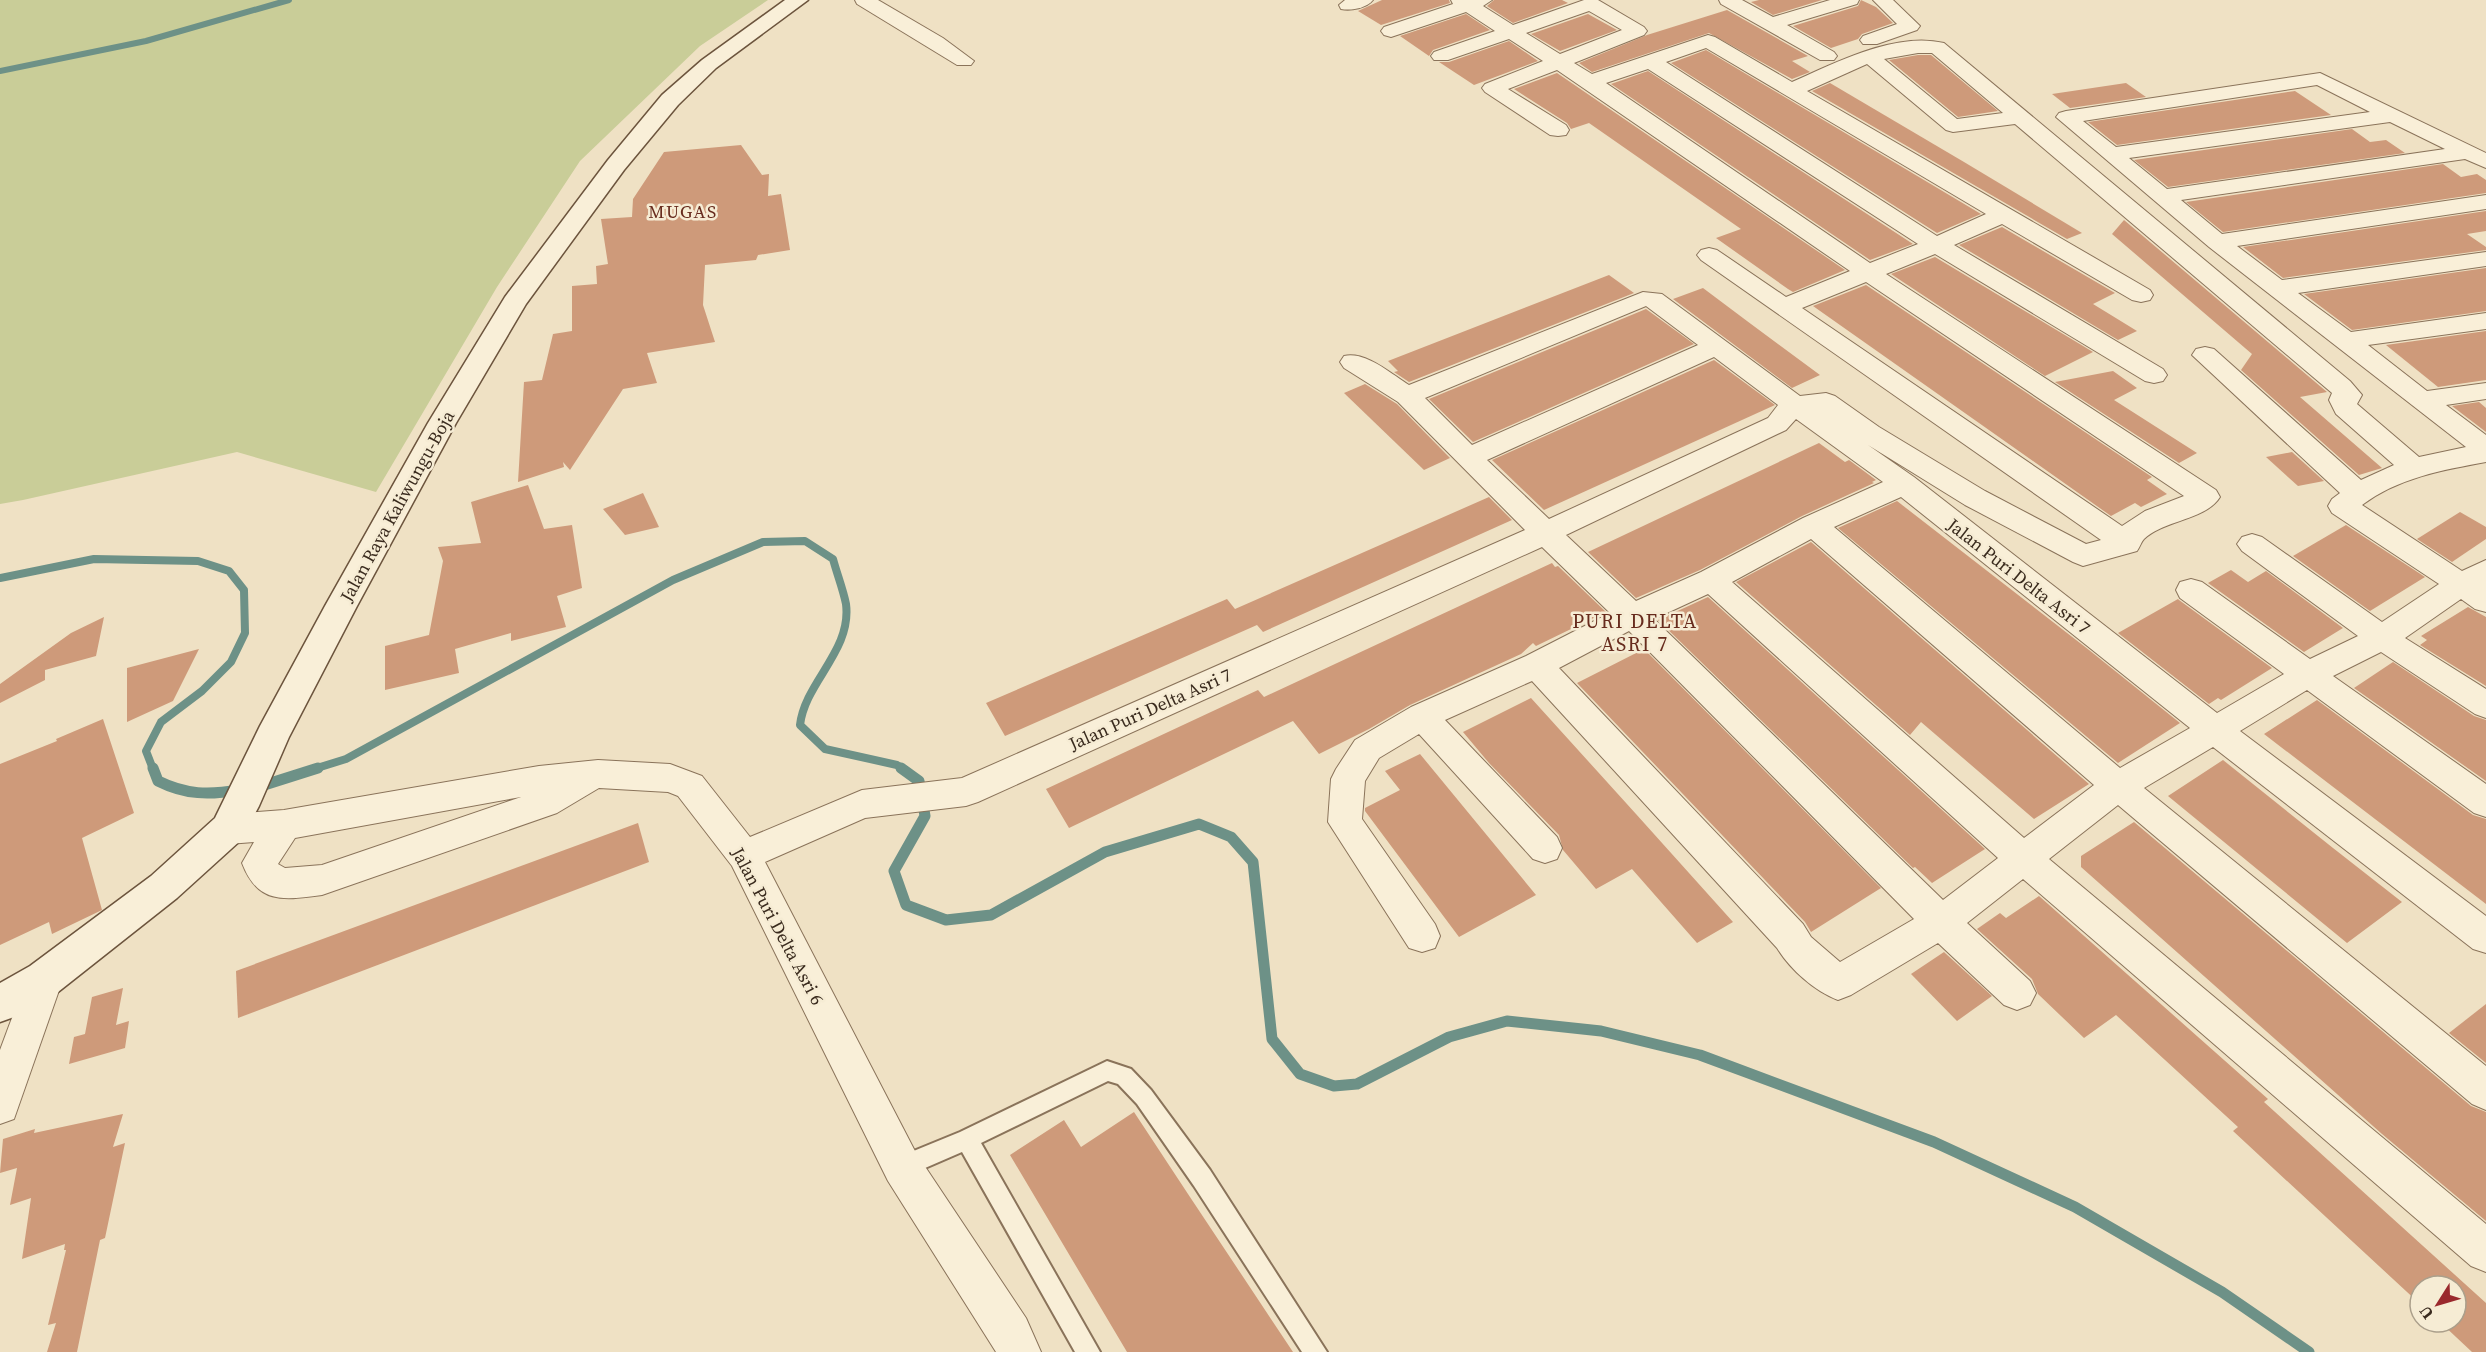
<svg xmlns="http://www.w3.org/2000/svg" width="2486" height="1352" viewBox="0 0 2486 1352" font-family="'Source Serif 4',serif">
<rect width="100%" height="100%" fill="#efe1c4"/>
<!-- green -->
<polygon fill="#c9cd98" points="0,0 768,0 700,46 580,161 497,287 376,492 237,452 23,500 0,504"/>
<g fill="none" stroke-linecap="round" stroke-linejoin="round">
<!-- stream-far2 -->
<polyline stroke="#6d9187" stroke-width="6" points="0,71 146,41 289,0"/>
<!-- stream-far1 -->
<g stroke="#6d9187" stroke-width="8">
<polyline points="0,578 94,559 198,561 229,571 244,590 245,633 231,662 202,691 161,722 146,751 153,769"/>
<path d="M314,769L346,759L673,580L763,542L805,541L833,559C837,574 843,589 846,604C852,651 805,682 800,725L825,749L897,765L903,769"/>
</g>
<!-- stream -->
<g stroke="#6d9187" stroke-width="11">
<path d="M153,768L158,781C186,795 209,795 239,790"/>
<polyline points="901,768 919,781 925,816 894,871 906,905 946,920 991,915 1105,852 1199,824 1231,837 1253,862 1272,1039 1300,1074 1334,1086 1357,1084 1449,1037 1507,1021 1601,1031 1700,1055 1934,1142 2075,1207 2222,1292 2309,1352"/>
<polyline points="258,787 318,768"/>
</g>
</g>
<!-- building -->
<g fill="#ce9a7a">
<polygon points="1382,0 1449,0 1450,3 1381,25 1358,11"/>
<polygon points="1494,0 1562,0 1568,3 1513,23 1487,6"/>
<polygon points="1759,0 1822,0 1773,15 1751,2"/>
<polygon points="1861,0 1876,7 1893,23 1862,34 1858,39 1831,48 1793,26 1858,6"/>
<polygon points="1727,10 1808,56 1792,61 1810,72 1792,79 1709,33 1592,72 1579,63 1647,35"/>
<polygon points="1466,14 1490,30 1433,50 1429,56 1400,36"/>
<polygon points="1588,14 1617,30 1560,51 1531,34"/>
<polygon points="1509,41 1538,61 1474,85 1439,62 1449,62"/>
<polygon points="1706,50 1981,214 1937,233 1671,63"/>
<polygon points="1918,55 1931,55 1998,111 1958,117 1889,60"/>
<polygon points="1648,71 1913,244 1870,260 1611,84"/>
<polygon points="1557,73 1845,270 1793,292 1788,289 1716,238 1741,229 1589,123 1571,129 1567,123 1514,89"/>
<polygon points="1830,83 1964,162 2082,233 2067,239 1812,91"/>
<polygon points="2126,83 2146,97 2070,108 2052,94"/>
<polygon points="2295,91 2331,115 2117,145 2088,122"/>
<polygon points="2352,129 2370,142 2386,140 2405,153 2168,187 2134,160"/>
<polygon points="741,145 762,175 769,174 768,196 781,194 790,250 758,255 756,260 705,265 703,305 715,342 647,353 657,383 623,389 570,470 563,462 564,467 518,482 524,382 542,380 553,334 572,331 572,286 597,284 596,266 608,264 601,219 632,217 633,199 664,152"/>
<polygon points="2443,164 2461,177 2477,174 2486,180 2486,193 2223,232 2186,202"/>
<polygon points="2486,211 2486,231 2467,234 2486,247 2486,250 2283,278 2243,247"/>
<polygon points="2124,220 2327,392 2300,397 2382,468 2359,475 2241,370 2252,354 2112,234"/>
<polygon points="2002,227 2115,293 2093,304 2137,331 2118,340 1959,245"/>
<polygon points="1935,257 2093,352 2045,376 1891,274"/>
<polygon points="2486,268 2486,311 2352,330 2304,294"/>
<polygon points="1609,275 1634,293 1409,382 1394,372 1398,371 1388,361"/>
<polygon points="1866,285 2152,477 2147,480 2167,494 2141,507 2135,503 2111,516 1813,306"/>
<polygon points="1703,288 1751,324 1820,375 1792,388 1673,299"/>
<polygon points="1646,309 1694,344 1473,442 1429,399"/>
<polygon points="2486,331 2486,380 2438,387 2386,345"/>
<polygon points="1714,360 1775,405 1544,510 1492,460"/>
<polygon points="2113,371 2137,388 2114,400 2197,453 2179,463 2055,382"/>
<polygon points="1365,384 1397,404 1450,458 1424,470 1344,393"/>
<polygon points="2479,402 2486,408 2486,432 2452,406"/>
<polygon points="1819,443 1845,462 1849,460 1876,480 1872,482 1874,483 1802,516 1700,570 1636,598 1588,552"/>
<polygon points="2292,452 2324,481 2298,486 2266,457"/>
<polygon points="528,485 544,529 572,525 582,588 557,596 566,627 511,641 511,633 455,649 459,673 385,690 385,646 429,635 443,561 438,547 481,543 471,502"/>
<polygon points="643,493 659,527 625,535 603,509"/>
<polygon points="1489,497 1512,520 1263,632 1257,625 1005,736 986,703 1227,599 1235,609"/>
<polygon points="1897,501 2089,650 2180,723 2118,763 1838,528"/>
<polygon points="2460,512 2486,527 2486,539 2452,562 2417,539"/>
<polygon points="2346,525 2425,577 2370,611 2293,556"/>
<polygon points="1811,542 2089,784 2034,819 1921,722 1910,735 1736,582"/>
<polygon points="1552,563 1555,567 1558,566 1606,612 1536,646 1533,643 1521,654 1410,705 1369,729 1319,754 1293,721 1069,828 1046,789 1258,690 1264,697"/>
<polygon points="2231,570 2248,582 2266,571 2343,628 2304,652 2208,583"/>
<polygon points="1708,597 1985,849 1932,883 1915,867 1913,868 1658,620"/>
<polygon points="2178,599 2179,600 2272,668 2221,700 2218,698 2209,704 2118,633"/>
<polygon points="2468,607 2486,617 2486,686 2420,645 2427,640 2421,636"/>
<polygon points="104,617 96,656 45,670 45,680 0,703 0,684 71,633"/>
<polygon points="199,649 173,701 127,722 127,668"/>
<polygon points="1644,649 1881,888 1811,932 1805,922 1577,683"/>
<polygon points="2393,662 2474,716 2486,720 2486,781 2354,688"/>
<polygon points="1531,698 1636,814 1733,922 1697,943 1632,869 1596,889 1563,850 1559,835 1489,763 1463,732"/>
<polygon points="2317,700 2473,815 2486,819 2486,904 2264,734"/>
<polygon points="103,719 134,813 82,838 102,910 52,934 49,922 0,945 0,764 57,741 56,739"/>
<polygon points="1420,754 1536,895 1459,937 1365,811 1365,808 1400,790 1385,771"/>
<polygon points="2223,760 2333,848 2402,902 2347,943 2168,796"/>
<polygon points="2134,822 2471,1106 2486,1112 2486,1221 2382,1134 2081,867 2081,856"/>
<polygon points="638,823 649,862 238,1018 236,971"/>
<polygon points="2039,896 2268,1099 2264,1102 2486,1303 2486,1352 2472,1352 2440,1322 2456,1322 2456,1286 2420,1286 2420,1304 2233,1131 2238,1127 2116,1015 2084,1038 2038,994 2032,979 1977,929 2000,913 2006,918"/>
<polygon points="1944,952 1992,996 1957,1021 1911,974"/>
<polygon points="123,988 116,1025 129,1021 125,1048 69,1064 74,1037 85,1034 92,997"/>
<polygon points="2486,1004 2486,1063 2449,1033"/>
<polygon points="1134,1112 1188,1194 1293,1352 1127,1352 1010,1155 1064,1120 1081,1147"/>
<polygon points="123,1114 113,1147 125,1143 105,1238 100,1240 77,1352 47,1352 56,1323 48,1325 66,1250 64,1250 65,1244 22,1259 31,1198 10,1205 17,1168 0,1173 3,1139 35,1129 34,1133"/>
</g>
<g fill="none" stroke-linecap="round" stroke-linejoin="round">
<defs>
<polygon id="service" points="1107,1061 1131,1069 1151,1090 1210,1170 1327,1352 1302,1352 1194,1186 1137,1104 1118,1084 1108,1081 981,1143 1100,1352 1075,1352 962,1152 902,1178 894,1175 891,1167 894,1159 960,1132"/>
<g id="minor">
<polygon points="855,0 878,0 943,38 974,61 971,65 957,65 857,4"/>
<path d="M1345,0H1373C1367,8 1351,11 1341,9L1339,5Z"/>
<path d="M1451,0H1492L1483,6L1513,25L1584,0H1598L1644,27L1647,31L1644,35L1574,63L1592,74L1708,35L1715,37L1792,82C1835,63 1896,31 1944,43L2350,381L2362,395L2357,404L2419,457L2466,447L2209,247L2056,117L2059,113L2066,111L2320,73L2486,153V168L2465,159L2181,200L2222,234L2486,195V209L2237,246L2282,280L2486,252V266L2298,293L2351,332L2486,313V329L2368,345L2427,391L2486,383V399L2446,405L2486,435V462C2442,470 2398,478 2362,505L2462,571L2486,560V612L2475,609L2461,599L2405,638L2486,689V718L2475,714L2381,652L2333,676L2486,784V817L2474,813L2307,690L2240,731L2486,916V953L2473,949L2213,747L2144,788L2486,1066V1110L2472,1104L2118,805L2049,859L2486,1224V1272L2471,1266L2023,879L1967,923L2030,981L2036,993L2030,1005L2017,1010L2004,1005L1938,943L1851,995L1838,1000C1814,991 1790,969 1777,948L1532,681L1445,720L1557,837L1562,848L1557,859L1545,863L1533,859L1419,734L1379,758L1365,781L1362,819L1435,924L1440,936L1435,948L1422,952L1409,948L1328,822L1331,779L1336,769L1355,740L1411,707L1526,656L1610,613L1542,547L978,802L966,806L865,818L765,862L916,1153L1026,1318L1041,1352H996L888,1181L732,866L678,796L668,792L599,788L557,813L322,895C284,900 258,905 242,863L254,842L228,844L216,839L211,829L216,819L228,814L284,810L539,766L598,760L670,764L702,776L750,837L862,790L962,778L1525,530L1398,402L1344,368L1340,362L1344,356C1366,351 1391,374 1409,385L1643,292L1662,294L1800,396L1826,393L1835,396L1879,427L1985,491L2086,544L2101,540L1701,260L1697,255L1701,250L1709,248L1717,250L1786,297L1850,271L1557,70L1508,89L1566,125L1569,130L1566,135L1558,136L1550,135L1485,92L1482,88L1485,84L1543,61L1509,39L1448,60H1434L1431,56L1434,52L1495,31L1466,12L1391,37L1384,35L1381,31L1384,27L1453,4ZM1589,11L1622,30L1560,54L1526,33ZM1706,48L1986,214L1937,236L1666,62ZM1918,53H1932L2003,113L1957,119L1884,59ZM1867,64L1946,130L1953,132L2015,124L2332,393L2329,400L2336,414L2394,465L2361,480L2214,349L2205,347L2196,349L2192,355L2340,493L2332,499L2328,506L2332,513L2439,584L2382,622L2262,537L2252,534L2242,537L2237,544L2242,551L2358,636L2310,659L2202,582L2191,579L2180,582L2176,590L2180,598L2284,674L2217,713L1914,477L1868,445L1965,505L2073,562L2083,566L2137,551C2140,547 2141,542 2144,539C2164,520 2206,520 2220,497L2216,490L1886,274L1935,254L2145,381L2154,383L2163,381L2167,375L2163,369L1954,245L2002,224L2132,300L2141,302L2150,300L2153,295L2150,290L1807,91ZM1648,69L1918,244L1870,263L1606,83ZM2317,85L2370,112L2116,147L2083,121ZM2390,122L2445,149L2167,189L2129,158ZM1866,282L2184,496L2145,511L2122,526L1802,308ZM1646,306L1698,345L1472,445L1425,398ZM1714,357L1778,405L1768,418L1549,519L1487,460ZM1796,419L1883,482L1803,518L1701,572L1636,601L1566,535L1786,430ZM1901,497L2190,728L2120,768L1834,527ZM1811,539L2094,785L2024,838L1732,582ZM1708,594L1998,858L1943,900L1654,619ZM1629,631L1914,919L1840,962L1811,937L1803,924L1559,668ZM521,797L322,865L285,868L278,864L295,838Z"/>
<polygon points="1719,0 1742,0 1773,17 1830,0 1859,0 1857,4 1787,25 1834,52 1837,56 1834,60 1820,60 1721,4"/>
<polygon points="1873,0 1893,0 1920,26 1917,30 1877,44 1863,44 1860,40 1863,36 1897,24"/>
<polygon points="44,962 57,967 63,979 14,1119 0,1124 0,1050 31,967"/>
</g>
<polygon id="secondary" points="785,0 808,0 716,68 678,105 624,170 526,304 456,423 357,606 289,737 259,806 241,840 177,898 58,992 14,1017 0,1022 0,983 30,966 151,876 215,818 260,726 325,606 428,423 505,297 608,160 662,95 702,60"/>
</defs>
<!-- service casing -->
<use href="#service" stroke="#8a735a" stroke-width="4"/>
<!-- minor casing -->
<use href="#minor" stroke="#8a735a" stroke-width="2"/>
<!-- secondary casing -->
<use href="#secondary" stroke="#6c543d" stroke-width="3"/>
<!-- service -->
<use href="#service" fill="#f9efd8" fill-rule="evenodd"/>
<!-- minor -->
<use href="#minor" fill="#f9efd8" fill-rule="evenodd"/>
<!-- secondary -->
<use href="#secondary" fill="#f9efd8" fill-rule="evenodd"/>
</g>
<g text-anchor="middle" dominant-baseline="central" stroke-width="5" stroke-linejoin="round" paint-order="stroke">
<!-- far-quarter labels -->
<g font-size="18" letter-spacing="1.5" fill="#672b1d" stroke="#f6ecd4">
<text x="683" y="211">MUGAS</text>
</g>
<!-- street labels -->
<g font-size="18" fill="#3a2b1e" stroke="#f6ecd4">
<text transform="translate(397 506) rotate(-61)">Jalan Raya Kaliwungu-Boja</text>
<text transform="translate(2019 576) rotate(38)">Jalan Puri Delta Asri 7</text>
<text transform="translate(1150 709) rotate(-24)">Jalan Puri Delta Asri 7</text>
<text transform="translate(778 926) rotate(62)">Jalan Puri Delta Asri 6</text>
</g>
<!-- neighbourhood labels -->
<g font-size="20" letter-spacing="1.5" fill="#672b1d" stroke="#f6ecd4">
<text x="1635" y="621">PURI DELTA<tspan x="1635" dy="23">ASRI 7</tspan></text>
</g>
</g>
<!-- north arrow -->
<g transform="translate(2438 1304) rotate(233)"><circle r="28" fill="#f6ecd4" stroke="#ab9f8b" stroke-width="1.5"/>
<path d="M0-4.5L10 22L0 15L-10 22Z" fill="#9a292d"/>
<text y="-9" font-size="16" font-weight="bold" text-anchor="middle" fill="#3a2b1e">U</text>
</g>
</svg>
